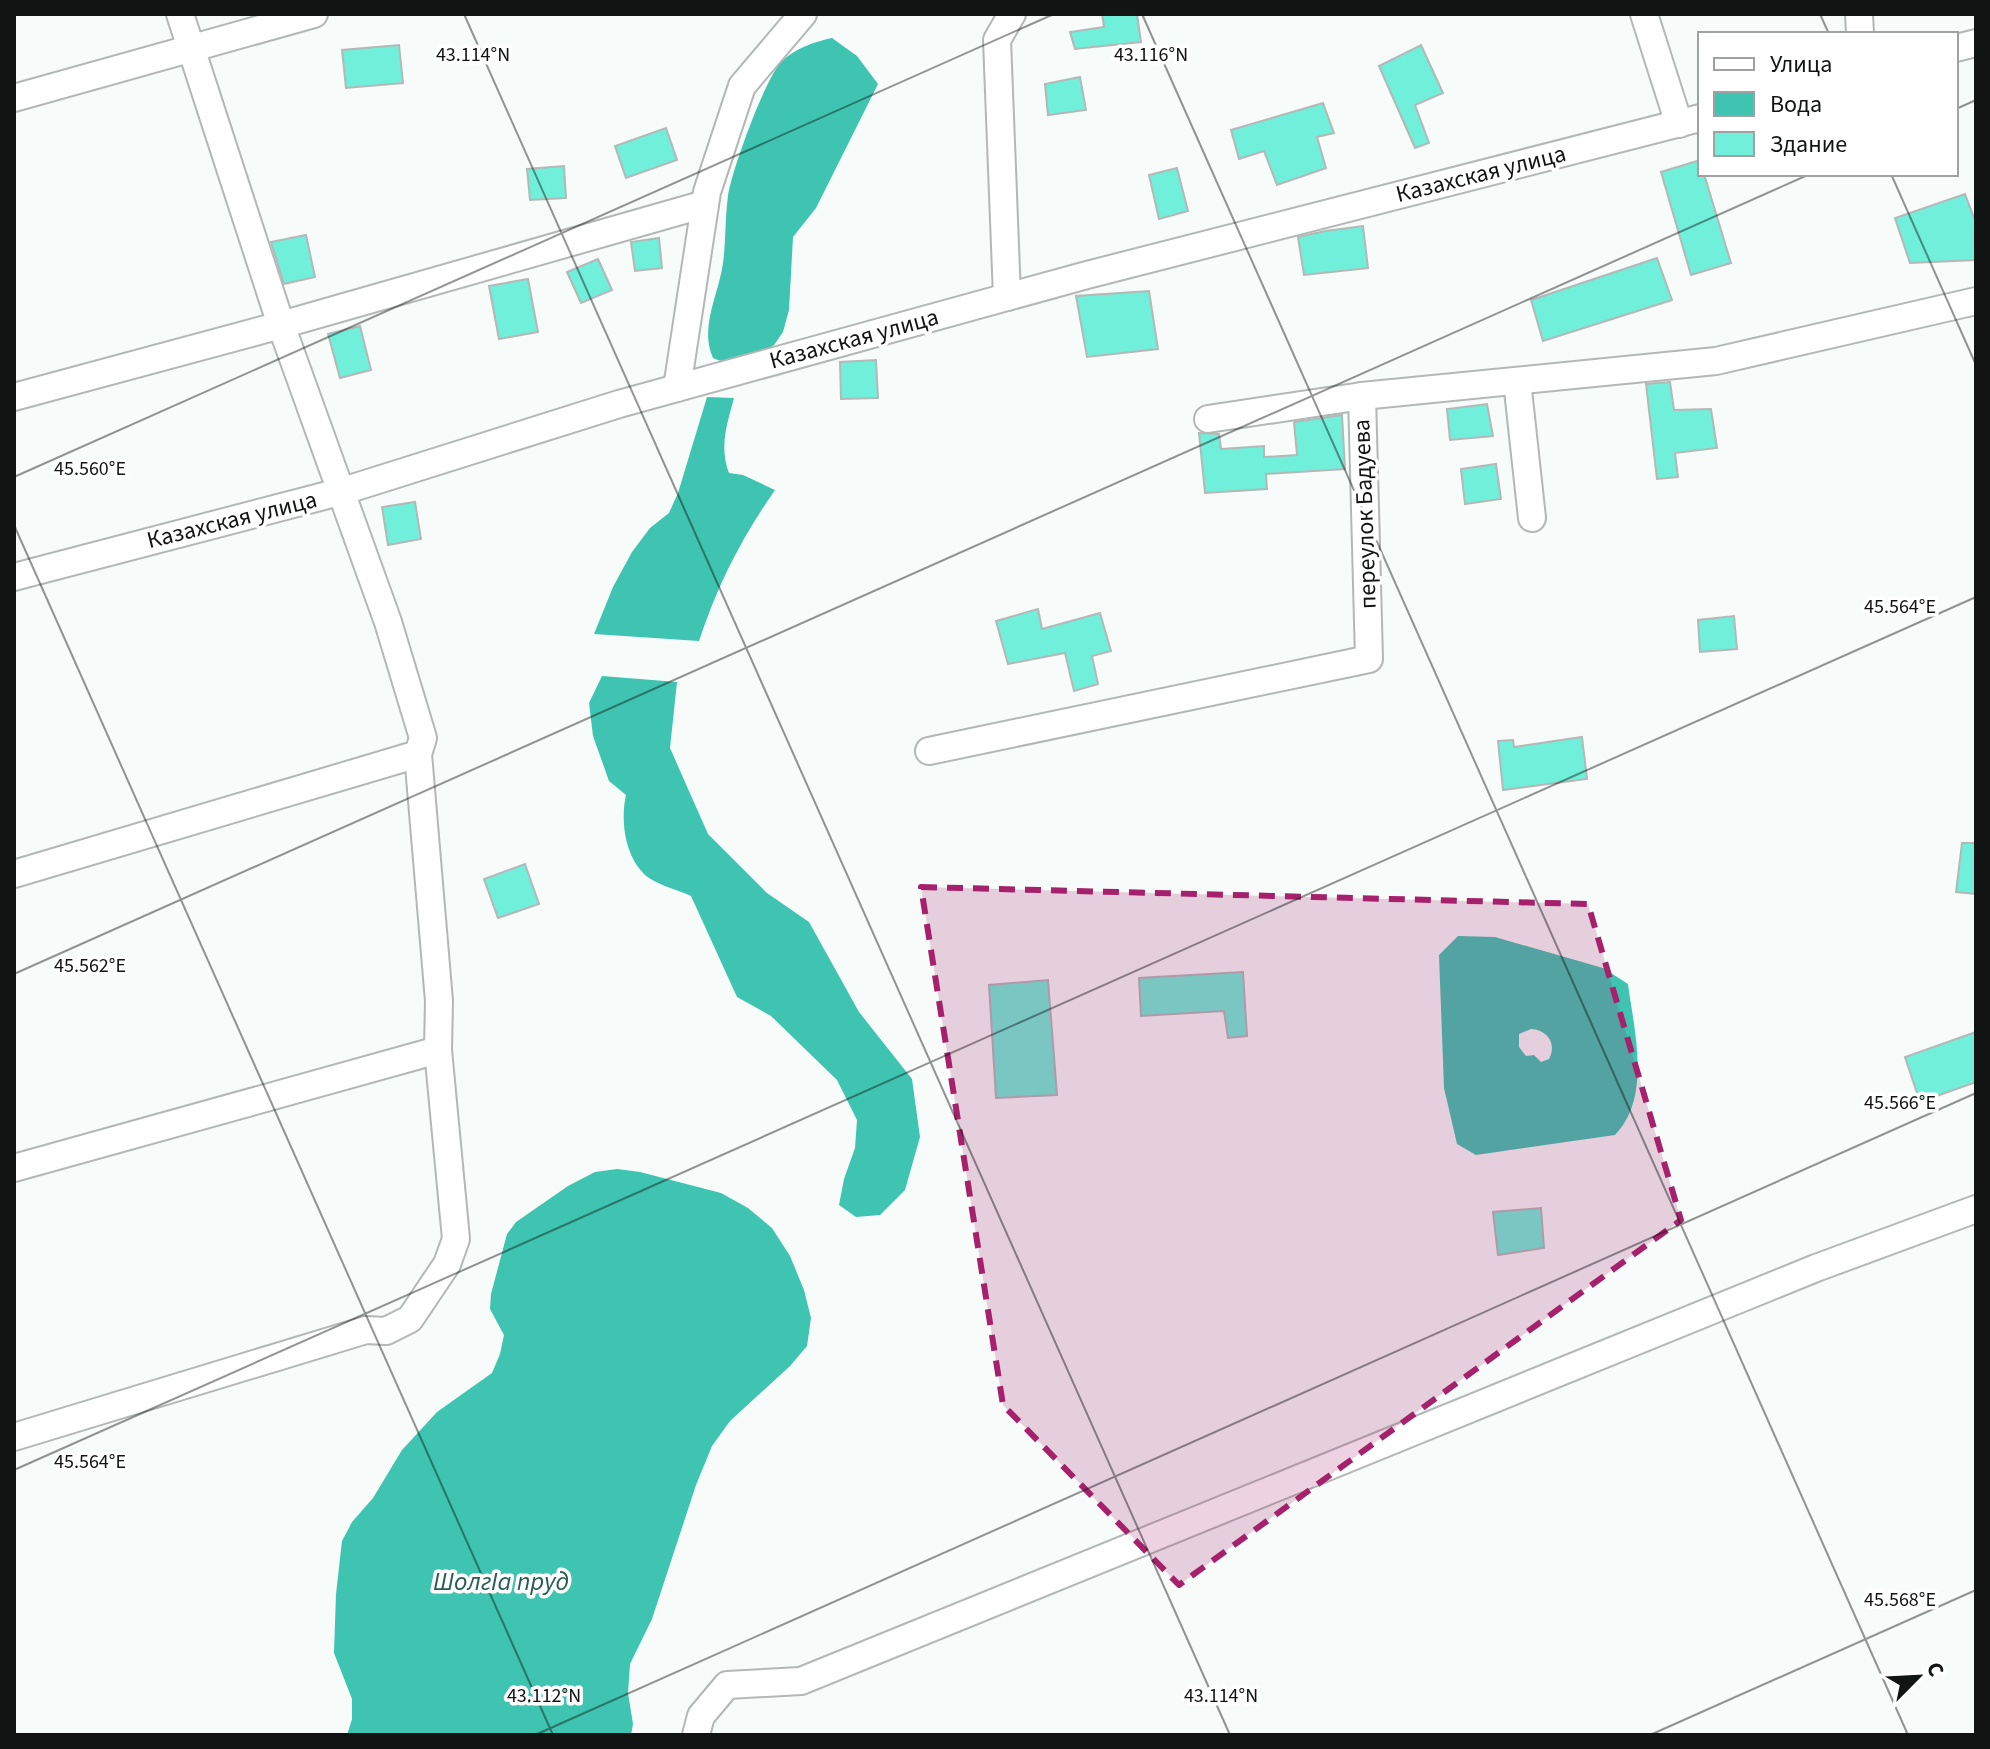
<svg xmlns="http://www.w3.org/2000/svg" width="1990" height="1749" viewBox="0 0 1990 1749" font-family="'Source Sans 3',sans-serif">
<rect width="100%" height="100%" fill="#f7fbfa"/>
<!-- water -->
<g fill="#3ec4b1" fill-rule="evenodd">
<path d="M832,38L857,56L878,84L816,208L793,237L789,310L783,332L774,345L759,355L723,362L713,358C699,327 719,294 723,263C726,241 725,218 728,196C731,172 766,76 782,61C796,48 814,42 832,38Z"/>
<path d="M707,397L734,398C727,424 719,447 729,473L743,475L775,490C741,539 718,584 699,641L594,634L613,587L632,552L650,528L669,513L678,493Z"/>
<path d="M602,676L677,682L670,748L708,834L767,893L809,922L859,1012L912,1079L920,1137L905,1190L880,1215L856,1217L839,1205L844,1179L855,1148L857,1120L837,1080L771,1016L737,997L691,896C678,890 661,886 649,878C625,860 620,821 626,795L609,781L593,736L589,703Z"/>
<path d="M1458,936L1495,937L1603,968L1628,984C1634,1030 1652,1097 1615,1135L1476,1155L1457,1144L1444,1088L1439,955ZM1531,1029C1548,1030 1557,1044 1549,1059L1541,1062L1534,1055L1526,1056L1519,1047V1034Z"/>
<polygon points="617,1169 640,1172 721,1193 748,1208 772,1228 790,1256 804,1290 811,1318 807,1346 790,1366 730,1421 712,1446 696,1485 652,1619 630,1664 628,1693 633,1724 631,1735 347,1735 352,1719 352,1699 334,1653 336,1594 342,1541 352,1522 373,1498 402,1450 437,1412 492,1373 500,1354 504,1335 490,1309 491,1294 507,1234 516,1222 568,1186 595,1172"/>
</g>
<!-- building -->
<g fill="#70efda" stroke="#b4b8b7" stroke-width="2">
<polygon points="1102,14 1137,14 1141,42 1075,49 1070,32 1104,27"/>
<polygon points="399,45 403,83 346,88 342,50"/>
<polygon points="1421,45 1443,93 1415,105 1429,143 1415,148 1379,66"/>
<polygon points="1080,77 1086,110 1048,115 1045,84"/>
<polygon points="1323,103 1334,133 1317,137 1326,168 1277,185 1264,151 1239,159 1231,130"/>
<polygon points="666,128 677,160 626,178 615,146"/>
<polygon points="1700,160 1700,174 1704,174 1731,263 1691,275 1661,172"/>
<polygon points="564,166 566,198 530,200 527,169"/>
<polygon points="1177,168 1188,211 1159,219 1149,175"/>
<polygon points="1965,194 1976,223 1976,260 1910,263 1895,218"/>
<polygon points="1363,226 1368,268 1304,275 1298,237 1325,231"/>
<polygon points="306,235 315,277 284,284 271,242"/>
<polygon points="659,238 662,268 635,271 631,242"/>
<polygon points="1657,258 1672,300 1543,341 1531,300"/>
<polygon points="598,259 612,290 581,303 567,272"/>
<polygon points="528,279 538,332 499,339 489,286"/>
<polygon points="1149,291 1158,349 1087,357 1076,296"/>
<polygon points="360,326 371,370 340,378 328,334"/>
<polygon points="876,360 878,398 841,399 840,362"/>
<polygon points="1670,382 1674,410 1711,409 1717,448 1675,453 1678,477 1657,479 1646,384"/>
<polygon points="1487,404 1493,436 1450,440 1447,409"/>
<polygon points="1342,415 1345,469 1266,474 1267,489 1205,493 1199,433 1219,434 1221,449 1264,446 1264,457 1297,455 1294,422"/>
<polygon points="1496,464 1501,499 1465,504 1461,469"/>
<polygon points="415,502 421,539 388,545 382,507"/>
<polygon points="1038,609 1042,629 1100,613 1111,651 1092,656 1098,684 1074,691 1065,653 1008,664 996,621"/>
<polygon points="1734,616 1737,649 1700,652 1698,620"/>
<polygon points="1582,737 1587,779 1503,790 1498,741 1513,740 1514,747"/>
<polygon points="1962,843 1976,843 1976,894 1956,892"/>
<polygon points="525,864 539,904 498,918 484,879"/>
<polygon points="1243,972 1247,1036 1228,1038 1224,1011 1141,1016 1139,978"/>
<polygon points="1048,980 1057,1095 996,1098 989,985"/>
<polygon points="1976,1032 1976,1082 1920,1102 1905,1057"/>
<polygon points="1541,1208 1544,1248 1498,1255 1493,1212"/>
</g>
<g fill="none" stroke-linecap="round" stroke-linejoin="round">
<defs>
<g id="minor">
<polyline points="1644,14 1679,124"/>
<polyline points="1859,14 1860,34"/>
<polyline points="1956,48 1976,43"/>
<polyline points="14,98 314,14"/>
<polyline points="1007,297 997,40 1012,14"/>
<polyline points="1517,381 1532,518"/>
<polyline points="677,388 707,192 742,86 803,14"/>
<polyline points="14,397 281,325 705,204"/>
<polyline points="1208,419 1362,396"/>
<polyline points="14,577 343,491 619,404 1087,275 1700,118"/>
<polyline points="929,751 1369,659 1362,396 1716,361 1976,301"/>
<polyline points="14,874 418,754 423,738 388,622 281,325 180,14"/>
<polyline points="14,1168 438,1050"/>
<polyline points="14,1437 366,1330 386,1331 410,1319 447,1264 456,1239 438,1050 439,1001 418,754"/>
<polyline points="696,1735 701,1716 727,1685 801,1681 1816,1268 1976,1209"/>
</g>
</defs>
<!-- minor casing -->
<use href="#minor" stroke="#b3b7b6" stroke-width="30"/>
<!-- minor -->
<use href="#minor" stroke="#fff" stroke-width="26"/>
</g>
<!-- marked area -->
<path fill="#a6216b" fill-opacity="0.2" stroke="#a6216b" stroke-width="6" stroke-dasharray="16 10" stroke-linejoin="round" d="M921,887L1588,904L1681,1220L1179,1585L1003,1405Z"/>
<!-- ticks -->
<path fill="none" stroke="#121313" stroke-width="2" stroke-opacity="0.45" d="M464,14L1230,1735M1142,14L1908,1735M1820,14L1829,34M1956,109L1976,100M1891,174L1976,365M14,477L1054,14M14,525L553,1735M14,974L1810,174M14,1470L1976,597M535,1735L1976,1093M1650,1735L1976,1590"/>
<g text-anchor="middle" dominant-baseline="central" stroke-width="7" stroke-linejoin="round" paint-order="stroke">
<!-- street labels -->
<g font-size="24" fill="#121313" stroke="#fff">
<text transform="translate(1481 174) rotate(-14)">Казахская улица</text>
<text transform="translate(854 339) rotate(-15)">Казахская улица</text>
<text transform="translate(1365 514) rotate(-92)">переулок Бадуева</text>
<text transform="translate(232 520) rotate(-14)">Казахская улица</text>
</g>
<!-- water labels -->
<g font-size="26" font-style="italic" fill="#285d54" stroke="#fff">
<text x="501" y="1581">ШолгIа пруд</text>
</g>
</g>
<g font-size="20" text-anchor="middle" fill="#121313" stroke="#fff" stroke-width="7" stroke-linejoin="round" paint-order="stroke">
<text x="473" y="61">43.114°N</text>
<text x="1151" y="61">43.116°N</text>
<text x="90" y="475">45.560°E</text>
<text x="1900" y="613">45.564°E</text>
<text x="90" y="972">45.562°E</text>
<text x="1900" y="1109">45.566°E</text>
<text x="90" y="1468">45.564°E</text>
<text x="1900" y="1606">45.568°E</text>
<text x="544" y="1702">43.112°N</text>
<text x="1221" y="1702">43.114°N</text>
</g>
<!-- border -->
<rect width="1990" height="1749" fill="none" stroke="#121313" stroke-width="32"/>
<!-- legend -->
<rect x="1698" y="32" width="260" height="144" fill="#ffffff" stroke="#a0a1a1" stroke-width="2"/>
<rect x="1714" y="58" width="40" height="12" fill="#ffffff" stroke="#a0a1a1" stroke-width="2"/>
<text x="1770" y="72" font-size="24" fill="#121313">Улица</text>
<rect x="1714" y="92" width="40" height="24" fill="#3ec4b1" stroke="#a0a1a1" stroke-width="2"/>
<text x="1770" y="112" font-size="24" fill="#121313">Вода</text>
<rect x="1714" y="132" width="40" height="24" fill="#70efda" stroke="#a0a1a1" stroke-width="2"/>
<text x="1770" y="152" font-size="24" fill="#121313">Здание</text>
<!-- north arrow -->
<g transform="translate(1918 1677) rotate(66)" stroke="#ffffff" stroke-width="6" paint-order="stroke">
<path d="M0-6L14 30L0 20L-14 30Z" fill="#121313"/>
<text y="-12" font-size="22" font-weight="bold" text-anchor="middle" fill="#121313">С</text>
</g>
</svg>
